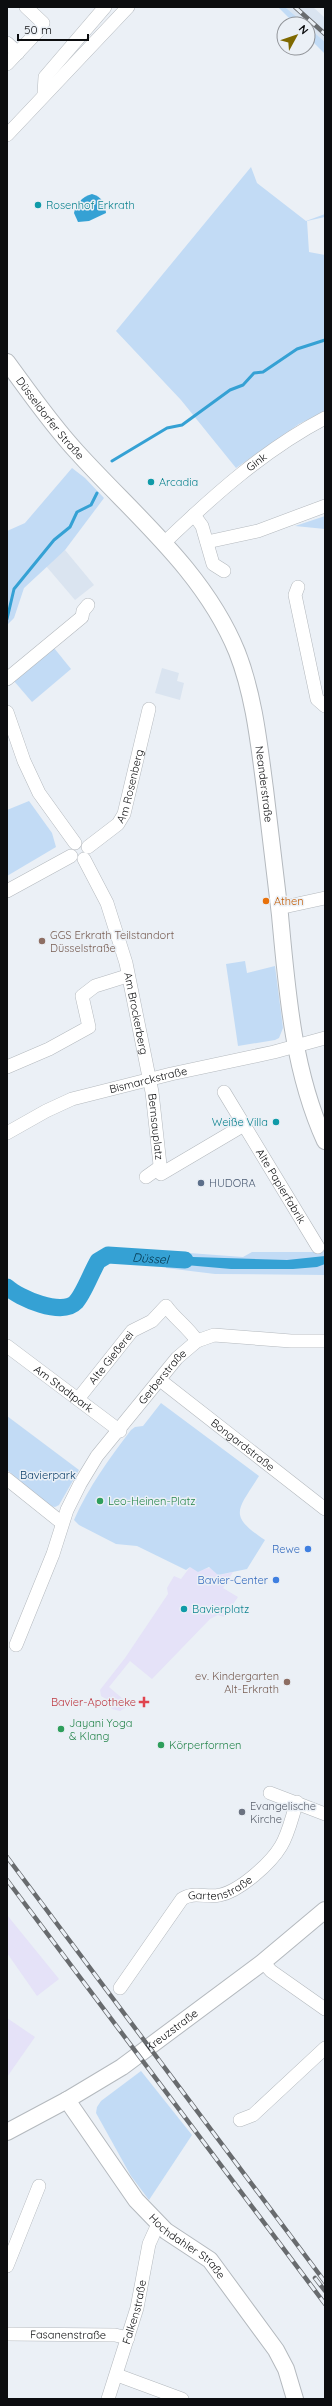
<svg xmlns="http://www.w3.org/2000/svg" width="332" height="2406" viewBox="0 0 332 2406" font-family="Quicksand,sans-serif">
<rect width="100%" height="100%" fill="#ebf0f6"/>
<!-- commercial -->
<g fill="#e5e2f8">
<polygon points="190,1567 200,1569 211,1568 219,1575 233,1572 223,1588 238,1597 224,1617 218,1615 210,1619 152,1679 130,1661 109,1687 130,1705 120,1711 112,1709 106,1699 101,1696 100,1690 125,1658 168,1594 167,1588 174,1576 181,1579"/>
<polygon points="7,1915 59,1979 37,1996 7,1953"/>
<polygon points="7,2018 35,2037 7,2077"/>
</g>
<!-- built -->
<g fill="#dae4f0">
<polygon points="285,7 313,7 325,18 325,42 308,27 308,24 305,24"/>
<polygon points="65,550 94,585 75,600 46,566"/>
<polygon points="162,668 179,673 177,681 184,683 180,700 155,693"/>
</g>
<!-- green -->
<g fill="#c2dbf5">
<polygon points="278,7 285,7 305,24 295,24"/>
<polygon points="308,27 325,42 325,54 308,37"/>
<polygon points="251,167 257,183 306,221 325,214 325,217 307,221 309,252 325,255 325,411 299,424 236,468 181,400 116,331"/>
<polygon points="72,468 85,478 104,498 65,550 24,588 14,618 7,625 7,531 25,523"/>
<polygon points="325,516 325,529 295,526"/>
<polygon points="54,648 71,669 32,702 14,681"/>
<polygon points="29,801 52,833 56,847 7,876 7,810"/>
<polygon points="245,961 247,973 275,966 283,1028 279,1038 275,1040 238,1046 226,964"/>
<polygon points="325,1247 325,1275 215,1274 166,1268 162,1251 243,1257 252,1252 316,1252"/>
<path d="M161,1403L259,1476C238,1510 227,1515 265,1540L247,1569L218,1575L209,1567L198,1572L190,1567L186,1570L137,1546L116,1544L79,1525L74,1520C89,1486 109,1459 131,1430L135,1427L143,1426Z"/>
<polygon points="7,1416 79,1470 59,1505 55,1507 50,1506 7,1470"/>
<polygon points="141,2071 192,2135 149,2200 131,2176 96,2113 97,2107 101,2101"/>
</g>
<!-- water -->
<g fill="#35a1d4">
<path d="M92,194C102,197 105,203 106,213L89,221L78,222L74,213C76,203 82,197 92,194Z"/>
<polygon points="162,1256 287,1260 325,1256 325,1264 317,1267 293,1269 231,1269 163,1263"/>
</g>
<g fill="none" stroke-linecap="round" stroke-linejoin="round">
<!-- stream -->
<g stroke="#35a1d4" stroke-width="3">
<polyline points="112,461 167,428 182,425 230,390 243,385 254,373 263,372 297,349 325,340"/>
<polyline points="7,619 14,589 54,540 70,527 77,512 91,505 97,493"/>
</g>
<!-- river -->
<path stroke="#35a1d4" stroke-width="17" id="s1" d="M7,1287C19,1298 62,1317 76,1302C84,1293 91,1273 98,1261L108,1255L185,1260"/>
<defs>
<g id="minor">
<polyline points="7,43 18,53"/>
<polyline points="7,64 40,29 43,23 26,7"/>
<polyline points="44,94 45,77 105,7"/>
<polyline points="7,135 128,7"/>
<polyline points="194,515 202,526 213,564 224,571"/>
<polyline points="207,542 258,531 325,506"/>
<path id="s2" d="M164,543C213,496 264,450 325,418"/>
<polyline points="298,587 295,595 317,699 325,706"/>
<polyline points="7,679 82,617 83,611 88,605"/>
<polyline points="7,712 24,761 39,793 75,843"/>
<path id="s3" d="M88,847L118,824L124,814L149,709"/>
<path id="s4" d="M84,859L107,903L126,963L152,1092L161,1174L244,1125"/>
<polyline points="7,891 71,856"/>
<polyline points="279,908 325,898"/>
<polyline points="7,1067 49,1049 89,1027 82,996 95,986 127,976"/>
<path id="s5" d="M224,1092L318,1247"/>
<path id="s6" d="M7,1133L46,1111L72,1099L171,1074L274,1052L325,1038"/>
<polyline points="146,1177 160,1167"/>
<path id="s7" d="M7,1346L120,1431"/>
<path id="s8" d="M160,1380L325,1509"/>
<path id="s9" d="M78,1399L132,1331L152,1321L166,1306C175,1319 188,1327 197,1341"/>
<polyline points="7,1479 62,1523"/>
<path id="s10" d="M16,1645L53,1554L67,1510L80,1484L97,1456L177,1358L197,1341L214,1335L291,1341H325"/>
<polyline points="270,1793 325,1814"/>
<polyline points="263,1962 271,1971 325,2009"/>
<path id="s11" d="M120,1988L182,1899C193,1891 207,1898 220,1895C240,1891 271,1863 281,1846C289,1833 292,1816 297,1802"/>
<polyline points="240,2120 253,2115 325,2048"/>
<polyline points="7,2266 39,2186"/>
<path id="s12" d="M7,2334L115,2335L128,2338"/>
<polyline points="117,2375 182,2399"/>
<path id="s13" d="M108,2399L137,2308L149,2244L158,2224"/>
</g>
<g id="major">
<path id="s14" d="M7,362C29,392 51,424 77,452C134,515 204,571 237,652C254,695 259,744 265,789C270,831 275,873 280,915C287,991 293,1071 325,1141"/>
<path id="s15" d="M67,2100L136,2200L166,2231L210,2260L276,2350L286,2369L295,2399"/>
<path id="s16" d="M7,2132L67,2100L122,2067L263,1962L325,1910"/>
</g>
</defs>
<!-- minor casing -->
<use href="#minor" stroke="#b4b9be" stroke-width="14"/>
<!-- major casing -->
<use href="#major" stroke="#b4b9be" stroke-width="18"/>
<!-- minor -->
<use href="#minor" stroke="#fff" stroke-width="13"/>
<!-- major -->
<use href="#major" stroke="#fff" stroke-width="16"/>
<defs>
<g id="rail">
<polyline points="295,7 325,34"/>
<polyline points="7,1857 325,2282"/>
<polyline points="7,1880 325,2304"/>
<polyline points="315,2278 325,2291"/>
</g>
</defs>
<!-- rail casing -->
<use href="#rail" stroke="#686b6e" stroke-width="4.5"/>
<!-- rail -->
<use href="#rail" stroke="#ebf0f6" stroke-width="3" stroke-dasharray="9" stroke-linecap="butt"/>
</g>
<!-- markers -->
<g fill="#0f9aa8" stroke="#ebf0f6" stroke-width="1.5">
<circle cx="38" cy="205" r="4"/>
<circle cx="151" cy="482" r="4"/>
<circle cx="276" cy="1122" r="4"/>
<circle cx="184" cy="1609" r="4"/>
</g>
<circle fill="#e8710a" stroke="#ebf0f6" stroke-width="1.5" cx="266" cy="901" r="4"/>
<g fill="#8d6e63" stroke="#ebf0f6" stroke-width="1.5">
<circle cx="42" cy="941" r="4"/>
<circle cx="287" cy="1682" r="4"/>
</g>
<circle fill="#5c6f8a" stroke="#ebf0f6" stroke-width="1.5" cx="201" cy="1183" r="4"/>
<g fill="#2e9e5b" stroke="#ebf0f6" stroke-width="1.5">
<circle cx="100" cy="1501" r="4"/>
<circle cx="61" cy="1729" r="4"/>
<circle cx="161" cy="1745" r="4"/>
</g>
<g fill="#3f7fe0" stroke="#ebf0f6" stroke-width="1.5">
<circle cx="308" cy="1549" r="4"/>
<circle cx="276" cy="1580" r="4"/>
</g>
<path fill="#e0444e" stroke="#ebf0f6" stroke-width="1.5" d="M142 1696h4v4h4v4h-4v4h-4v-4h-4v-4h4z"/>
<circle fill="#6b7280" stroke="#ebf0f6" stroke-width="1.5" cx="242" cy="1812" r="4"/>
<g text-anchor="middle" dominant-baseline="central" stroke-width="3" stroke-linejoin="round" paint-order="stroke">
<!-- culture labels -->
<g font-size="11" fill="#0d838f" stroke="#ebf0f6" text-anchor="start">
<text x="46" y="205">Rosenhof Erkrath</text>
<text x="159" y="482">Arcadia</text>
<text x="268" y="1122" text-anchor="end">Weiße Villa</text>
<text x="192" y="1609">Bavierplatz</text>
</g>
<!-- street labels -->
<g font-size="11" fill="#0c0d0f" stroke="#ebf0f6">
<text stroke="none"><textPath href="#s14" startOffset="71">Düsseldorfer Straße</textPath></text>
<text stroke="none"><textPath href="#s2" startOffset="123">Gink</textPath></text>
<text stroke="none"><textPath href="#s14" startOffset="507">Neanderstraße</textPath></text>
<text stroke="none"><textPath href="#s3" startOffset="78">Am Rosenberg</textPath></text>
<text stroke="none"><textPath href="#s4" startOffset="164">Am Brockerberg</textPath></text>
<text stroke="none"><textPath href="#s6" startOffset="152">Bismarckstraße</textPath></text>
<text stroke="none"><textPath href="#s4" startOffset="279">Bernsauplatz</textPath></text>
<text stroke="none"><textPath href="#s5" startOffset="110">Alte Papierfabrik</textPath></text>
<text stroke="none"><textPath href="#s9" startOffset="53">Alte Gießerei</textPath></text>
<text stroke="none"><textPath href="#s10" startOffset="309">Gerberstraße</textPath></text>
<text stroke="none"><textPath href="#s7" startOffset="71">Am Stadtpark</textPath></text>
<text stroke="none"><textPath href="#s8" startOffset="105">Bongardstraße</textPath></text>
<text stroke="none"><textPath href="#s11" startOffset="149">Gartenstraße</textPath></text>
<text stroke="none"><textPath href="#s16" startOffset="194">Kreuzstraße</textPath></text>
<text stroke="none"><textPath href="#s15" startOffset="191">Hochdahler Straße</textPath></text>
<text stroke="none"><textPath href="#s13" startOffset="91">Falkenstraße</textPath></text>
<text stroke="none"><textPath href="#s12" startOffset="61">Fasanenstraße</textPath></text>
</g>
<!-- food labels -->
<g font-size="11" fill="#c56008" stroke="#ebf0f6" text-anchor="start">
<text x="274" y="901">Athen</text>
</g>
<!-- education labels -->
<g font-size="11" fill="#785e54" stroke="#ebf0f6" text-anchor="start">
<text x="50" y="935">GGS Erkrath Teilstandort<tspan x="50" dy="13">Düsselstraße</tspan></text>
<text x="279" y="1676" text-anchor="end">ev. Kindergarten<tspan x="279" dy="13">Alt-Erkrath</tspan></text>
</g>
<!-- service labels -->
<g font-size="11" fill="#4e5e75" stroke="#ebf0f6" text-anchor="start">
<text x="209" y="1183">HUDORA</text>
</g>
<!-- park labels -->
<g font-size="11" fill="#0a3d68" stroke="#ebf0f6">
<text x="48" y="1475">Bavierpark</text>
</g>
<!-- leisure labels -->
<g font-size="11" fill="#27864d" stroke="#ebf0f6" text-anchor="start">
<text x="108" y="1501">Leo-Heinen-Platz</text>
<text x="69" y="1723">Jayani Yoga<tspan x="69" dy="13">&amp; Klang</tspan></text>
<text x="169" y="1745">Körperformen</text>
</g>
<!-- shop labels -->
<g font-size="11" fill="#366cbe" stroke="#ebf0f6" text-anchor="end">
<text x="300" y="1549">Rewe</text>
<text x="268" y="1580">Bavier-Center</text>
</g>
<!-- health labels -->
<g font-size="11" fill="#be3a42" stroke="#ebf0f6" text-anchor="end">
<text x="136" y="1702">Bavier-Apotheke</text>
</g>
<!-- worship labels -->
<g font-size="11" fill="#5b616d" stroke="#ebf0f6" text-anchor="start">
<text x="250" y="1806">Evangelische<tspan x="250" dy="13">Kirche</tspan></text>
</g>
<!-- water labels -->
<g font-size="12" font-style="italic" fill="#023247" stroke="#ebf0f6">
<text stroke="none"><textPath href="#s1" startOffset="176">Düssel</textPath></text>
</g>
</g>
<!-- border -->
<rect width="332" height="2406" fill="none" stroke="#0c0d0f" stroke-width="16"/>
<!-- north arrow -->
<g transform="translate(296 36) rotate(50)"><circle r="19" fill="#ebf0f6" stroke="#92959a"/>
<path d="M0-3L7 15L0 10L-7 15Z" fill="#7f6900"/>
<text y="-6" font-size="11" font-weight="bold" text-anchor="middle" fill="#0c0d0f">N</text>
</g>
<!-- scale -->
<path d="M18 34v6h70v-6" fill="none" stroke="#0c0d0f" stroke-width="2"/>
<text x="24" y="34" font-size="12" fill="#0c0d0f" stroke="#ebf0f6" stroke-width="3" paint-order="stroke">50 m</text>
</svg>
